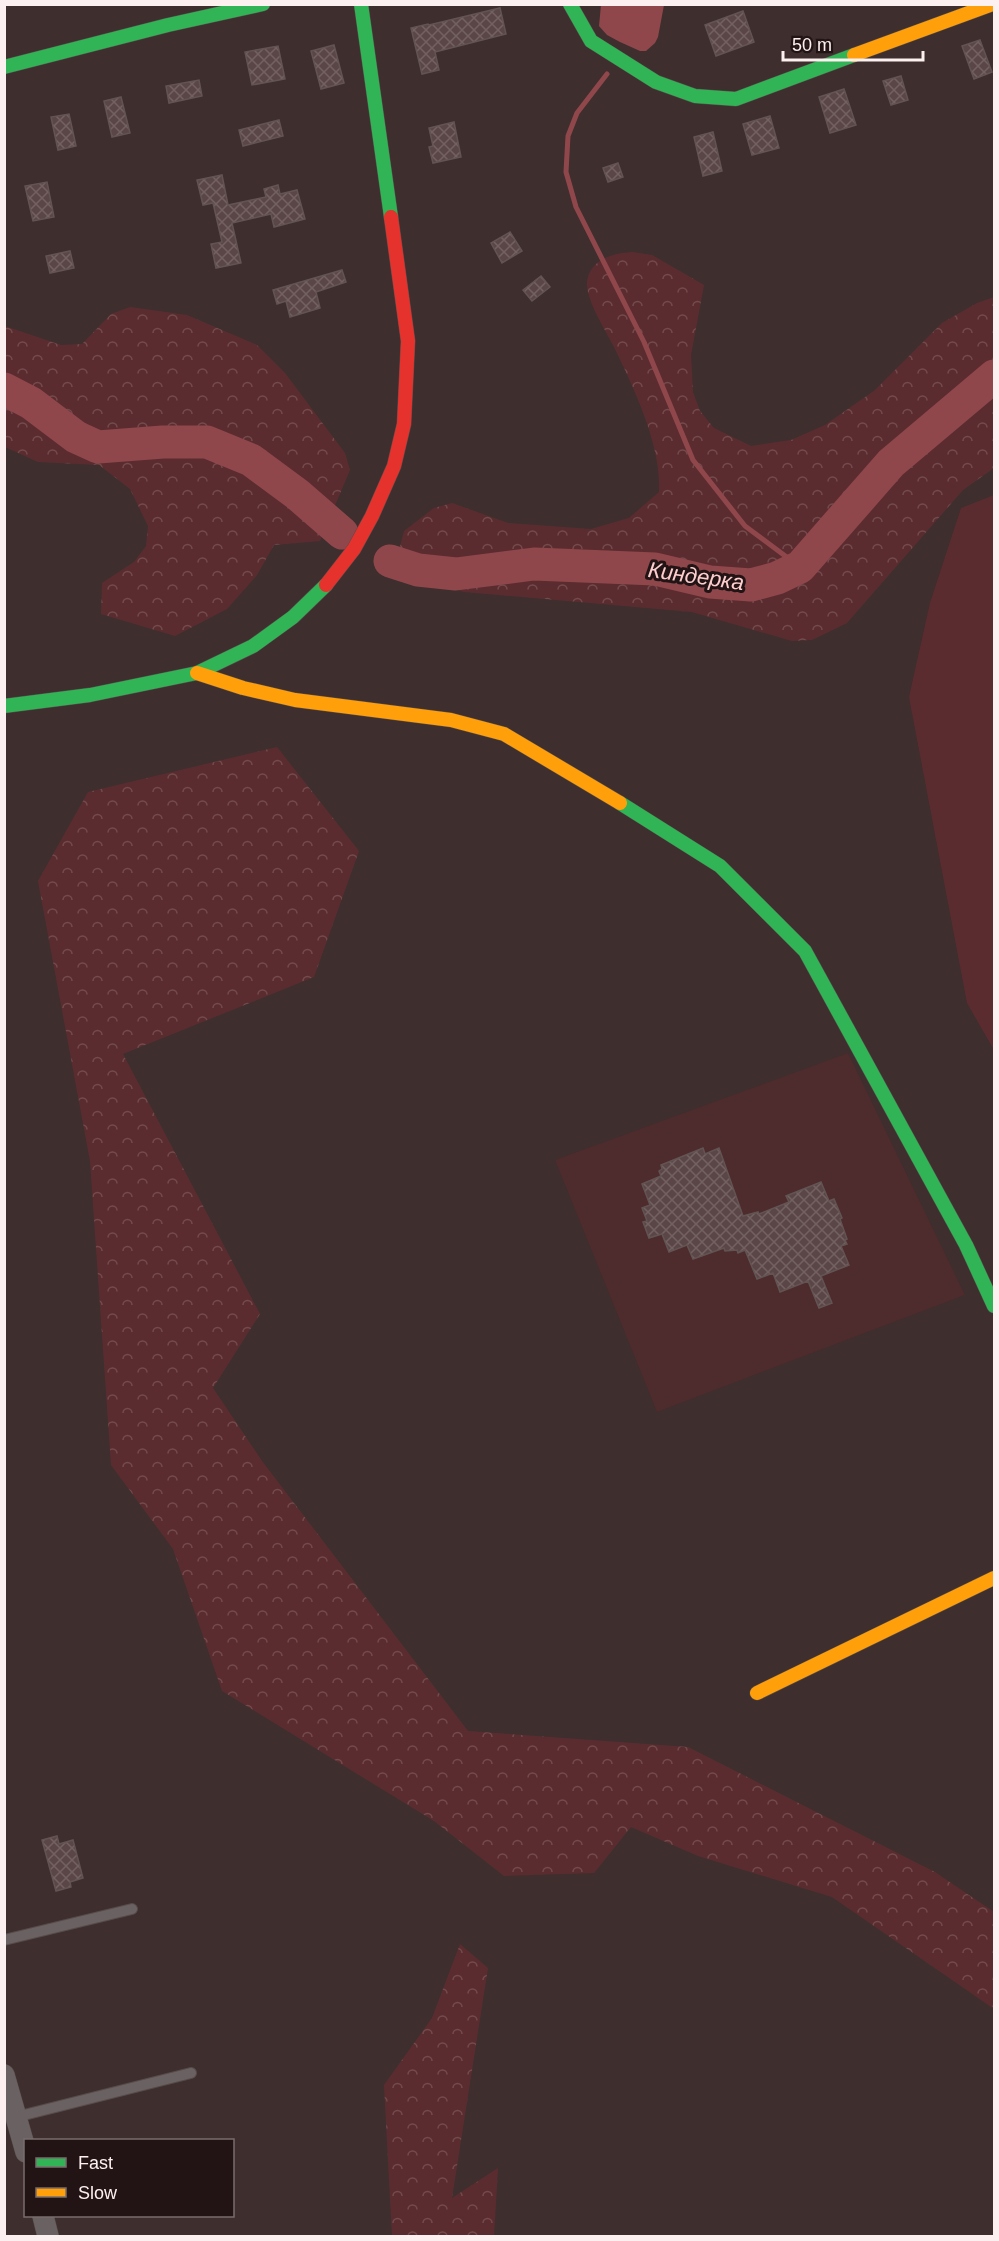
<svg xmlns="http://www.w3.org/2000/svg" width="999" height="2241" viewBox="0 0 999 2241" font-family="Helvetica,sans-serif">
<defs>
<pattern id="forest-crowns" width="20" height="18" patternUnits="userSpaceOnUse" patternTransform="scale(1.5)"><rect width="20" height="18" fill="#5b2c2f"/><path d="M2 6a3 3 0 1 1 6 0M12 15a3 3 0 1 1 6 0" fill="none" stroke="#734b4d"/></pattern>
<pattern id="building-cross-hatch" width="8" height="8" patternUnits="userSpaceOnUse" patternTransform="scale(1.5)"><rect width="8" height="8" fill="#5b4647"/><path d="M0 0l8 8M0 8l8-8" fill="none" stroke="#736162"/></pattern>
</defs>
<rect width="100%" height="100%" fill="#3e2e2e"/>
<!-- built -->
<polygon fill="#4e2b2c" points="848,1053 965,1295 657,1412 555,1160"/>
<!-- grass -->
<polygon fill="#5b2c2f" points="994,495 994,1050 967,1003 909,697 930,603 961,508"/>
<!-- forest -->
<g fill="url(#forest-crowns)">
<path d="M632,252L652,255L704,285L691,355L693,392L700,411L714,428L751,446L791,440L825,425L875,390L942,323L977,303L994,297V468L963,490L847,623L812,640L792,641L692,612L464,592L436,583L412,565L399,550L404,531L434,508L452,503L508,523L591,529L629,518L659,492C662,446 633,386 613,345C605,329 586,300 587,282C590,259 614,253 632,252Z"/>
<polygon points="130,307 187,315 257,345 285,373 345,453 350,470 320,541 274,545 257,575 227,609 175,636 101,614 102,583 134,562 146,546 148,526 130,489 99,465 38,462 5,447 5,326 61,345 82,344 111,314"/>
<polygon points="277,747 359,851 314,977 123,1054 260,1314 213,1388 262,1461 468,1731 688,1747 935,1872 994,1912 994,2009 832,1897 698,1856 631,1827 594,1873 504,1876 434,1821 222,1691 173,1549 111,1465 90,1161 38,881 88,792"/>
<polygon points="460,1944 488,1968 452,2198 498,2168 494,2236 392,2236 384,2085 432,2018"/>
</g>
<!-- water -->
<polygon fill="#90474b" points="601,5 664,5 658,37 655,43 646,51 640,51 620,42 607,35 599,26"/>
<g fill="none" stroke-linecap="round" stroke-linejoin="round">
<!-- stream -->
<polyline stroke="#90474b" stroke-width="5" points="607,74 577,113 568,136 566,172 576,207 644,342 693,460 745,526 800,567"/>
<!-- river -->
<g stroke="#90474b" stroke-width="33">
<polyline points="4,389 31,403 76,437 98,447 163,442 207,442 251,460 297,494 342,533"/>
<polyline points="390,561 418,570 456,574 534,564 655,569 710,582 751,585 777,578 800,567 891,463 994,376"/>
</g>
</g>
<!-- building -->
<g fill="url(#building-cross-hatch)" stroke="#635454" stroke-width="1.5">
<polygon points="500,8 506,34 435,52 439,70 422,74 411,28 428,24 429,25"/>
<polygon points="743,11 754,42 716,56 705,25"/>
<polygon points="980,40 992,72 974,79 962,46"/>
<polygon points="334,45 344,83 321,89 311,51"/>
<polygon points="278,46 285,79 252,85 245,52"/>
<polygon points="901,76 908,100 891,105 883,81"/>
<polygon points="199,80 202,96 169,103 166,86"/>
<polygon points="844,89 856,125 830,133 819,97"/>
<polygon points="121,97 130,133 112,137 104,101"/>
<polygon points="69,114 76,146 58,150 51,117"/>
<polygon points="770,116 779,148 752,155 743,124"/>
<polygon points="279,120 283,136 243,146 239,130"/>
<polygon points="454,122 461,157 433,163 429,147 433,146 429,128"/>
<polygon points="713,132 722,171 703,176 694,137"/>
<polygon points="618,163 623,177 608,182 603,168"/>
<polygon points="222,175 228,205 266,197 264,189 278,185 280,194 297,190 305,219 274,227 271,214 232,223 241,263 216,268 211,244 222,242 213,203 203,205 197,180"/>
<polygon points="47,182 54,217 33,221 25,186"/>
<polygon points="510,232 522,251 502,263 491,243"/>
<polygon points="70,251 74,268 50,273 46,256"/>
<polygon points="342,270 346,282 316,292 320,308 290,317 286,301 277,304 273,290"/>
<polygon points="541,276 550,287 532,301 523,290"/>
<polygon points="703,1148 705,1154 719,1148 743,1216 758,1212 759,1214 789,1202 786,1196 821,1182 829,1201 834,1199 842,1218 840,1219 847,1239 845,1240 847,1244 841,1246 849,1265 821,1276 832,1303 819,1308 808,1281 780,1292 773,1273 757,1279 745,1250 738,1253 737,1250 725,1251 724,1248 693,1259 687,1245 669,1252 662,1234 649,1238 643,1222 647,1221 642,1208 650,1205 642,1184 661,1176 659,1171 662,1169 661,1165"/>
<polygon points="57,1836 59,1844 73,1840 83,1878 70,1882 71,1887 56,1891 42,1840"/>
</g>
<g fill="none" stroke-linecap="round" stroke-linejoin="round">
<defs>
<g id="lane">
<polyline points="4,1940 132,1909"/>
<polyline points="16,2117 191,2073"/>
</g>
<g id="street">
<polyline points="4,2075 26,2152"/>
<polyline points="43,2216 48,2236"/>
</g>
<g id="fast">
<polyline points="361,4 391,217"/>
<polyline points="570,4 591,41 656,82 695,96 736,99 854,55"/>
<polyline points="4,67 168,25 263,4"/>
<polyline points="4,706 90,695 197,673 253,646 293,617 326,585"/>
<polyline points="620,803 720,866 805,951 966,1245 994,1306"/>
</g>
<g id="slow">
<polyline points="854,55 993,4"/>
<polyline points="197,673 243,688 295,700 451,720 504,734 620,803"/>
<polyline points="757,1693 994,1578"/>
</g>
<polyline id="jam" points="326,585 354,549 372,516 394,466 404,424 408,341 391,217"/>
</defs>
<!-- lane casing -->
<use href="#lane" stroke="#574b4b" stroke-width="12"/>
<!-- street casing -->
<use href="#street" stroke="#574b4b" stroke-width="22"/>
<!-- fast casing -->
<use href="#fast" stroke="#574b4b" stroke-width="15"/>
<!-- slow casing -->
<use href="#slow" stroke="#574b4b" stroke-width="15"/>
<!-- jam casing -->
<use href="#jam" stroke="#574b4b" stroke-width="15"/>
<!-- lane -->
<use href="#lane" stroke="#6a6262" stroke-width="10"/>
<!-- street -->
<use href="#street" stroke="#6a6262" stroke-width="21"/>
<!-- fast -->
<use href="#fast" stroke="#30b455" stroke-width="14"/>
<!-- slow -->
<use href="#slow" stroke="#ff9f0a" stroke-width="14"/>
<!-- jam -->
<use href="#jam" stroke="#e5322d" stroke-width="14"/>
</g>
<g text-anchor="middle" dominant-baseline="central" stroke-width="6" stroke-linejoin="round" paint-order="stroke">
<!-- water labels -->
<g font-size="22" font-style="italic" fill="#fececf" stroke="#221415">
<text transform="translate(696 576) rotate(8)">Киндерка</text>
</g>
</g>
<!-- border -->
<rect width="999" height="2241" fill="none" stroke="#fdf0f0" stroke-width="12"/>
<!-- legend -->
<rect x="24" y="2139" width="210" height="78" fill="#221415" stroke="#7a6c6d" stroke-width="1.5"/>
<rect x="36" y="2158" width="30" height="9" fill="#30b455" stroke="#7a6c6d" stroke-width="1.5"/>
<text x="78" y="2169" font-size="18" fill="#fdf0f0">Fast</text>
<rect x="36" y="2188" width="30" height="9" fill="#ff9f0a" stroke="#7a6c6d" stroke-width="1.5"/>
<text x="78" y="2199" font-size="18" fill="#fdf0f0">Slow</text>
<!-- scale -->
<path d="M783 51v9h140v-9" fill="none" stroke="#fdf0f0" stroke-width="3"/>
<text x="792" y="51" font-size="18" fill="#fdf0f0" stroke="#221415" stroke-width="4.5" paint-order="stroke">50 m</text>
</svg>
